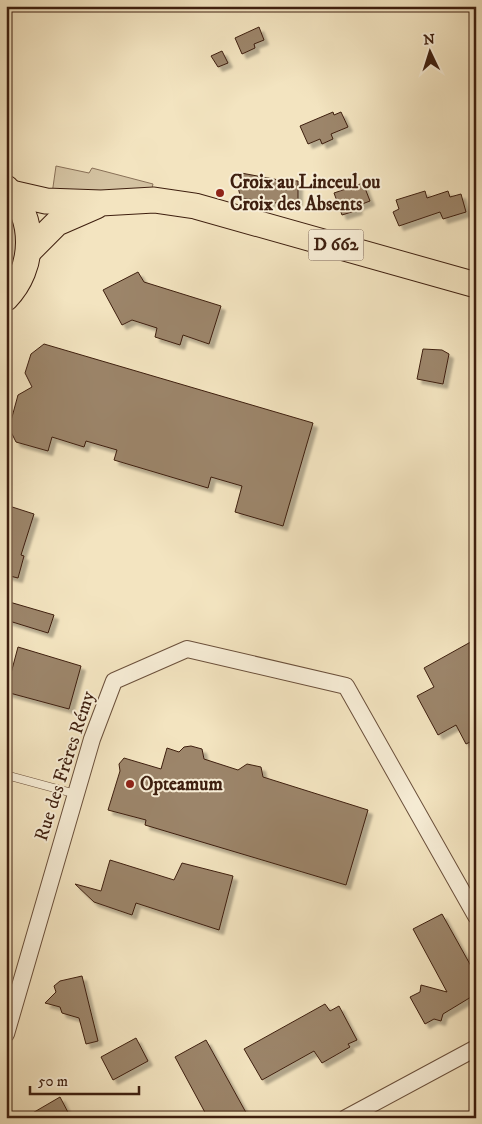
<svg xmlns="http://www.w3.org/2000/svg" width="482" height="1124" viewBox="0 0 482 1124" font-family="'IM FELL DW Pica',serif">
<defs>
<filter id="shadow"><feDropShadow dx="4.5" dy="4.5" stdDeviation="1" flood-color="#0004"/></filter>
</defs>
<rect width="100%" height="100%" fill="#f3e4c0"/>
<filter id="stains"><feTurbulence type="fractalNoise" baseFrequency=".004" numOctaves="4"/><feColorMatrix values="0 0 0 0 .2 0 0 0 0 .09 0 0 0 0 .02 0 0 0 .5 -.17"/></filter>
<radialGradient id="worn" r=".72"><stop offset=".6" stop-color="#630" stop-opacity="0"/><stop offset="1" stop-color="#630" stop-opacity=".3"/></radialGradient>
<!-- green -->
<g fill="#d4c3a2" stroke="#897158">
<polygon points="56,166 89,173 92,168 153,184 152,188 52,194"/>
<polygon points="6,202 21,238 6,283"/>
</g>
<!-- building -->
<g fill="#9c856b" stroke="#3e1f0f" filter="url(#shadow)">
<polygon points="259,27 264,40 254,44 255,48 242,54 235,38"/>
<polygon points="222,51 228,63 218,67 211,56"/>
<polygon points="333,112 334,115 341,112 348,127 331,134 333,139 322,144 320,139 308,144 300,126"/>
<polygon points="241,173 279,180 298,181 298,200 295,205 290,205 241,198 238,188"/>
<polygon points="363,183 370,201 357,206 358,210 342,215 334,193"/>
<polygon points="425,191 427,198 448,191 450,197 461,194 466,212 443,219 440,212 399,226 393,212 399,209 396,200"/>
<polygon points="138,272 144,282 221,306 209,344 183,335 180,345 155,337 157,328 132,320 122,325 103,290"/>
<polygon points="44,344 313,423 283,526 235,512 242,486 211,477 208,488 114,460 117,450 86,441 84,447 52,437 48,451 16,442 9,428 18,395 32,387 25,373 31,354"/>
<polygon points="423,349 442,350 449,354 443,384 417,379"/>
<polygon points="6,505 34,514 21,555 24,556 18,578 6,575"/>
<polygon points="6,601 54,615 48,633 6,620"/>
<polygon points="476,639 476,739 466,744 456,725 438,735 417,696 434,687 424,668"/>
<polygon points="18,647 81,666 69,709 6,692"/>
<polygon points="191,746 202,749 204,759 238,770 247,764 261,767 263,777 368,810 346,885 145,825 146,820 108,810 120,771 119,764 124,758 161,769 167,748 179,752 184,747"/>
<polygon points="110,860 174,880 182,863 233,876 219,930 136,903 132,915 94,902 75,884 101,891"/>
<polygon points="442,914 476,975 476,994 443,1014 441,1021 434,1019 425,1024 410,997 420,992 421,985 447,992 413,929"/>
<polygon points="82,976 98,1041 86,1044 79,1018 62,1013 60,1007 45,1003 56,992 54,986 60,981"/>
<polygon points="325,1004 330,1011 339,1006 357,1040 348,1044 350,1047 322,1063 314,1051 262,1080 244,1049"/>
<polygon points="136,1038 148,1061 113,1080 101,1057"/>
<polygon points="206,1040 249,1118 208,1118 175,1057"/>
<polygon points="60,1097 71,1118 24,1118"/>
</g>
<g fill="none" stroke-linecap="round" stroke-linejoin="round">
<defs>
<polyline id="service" points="6,775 76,794"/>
<g id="minor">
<polyline points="6,1034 92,739 114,681 187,649 346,686 476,916"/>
<polyline points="346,1118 476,1048"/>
</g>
<g id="primary">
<path d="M6,188C37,218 35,268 6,298"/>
<polyline points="11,193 46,201 101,203 154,200 195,206 476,285"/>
<polyline points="29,251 57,223 96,206"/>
</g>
</defs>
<!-- service casing -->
<use href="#service" stroke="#6b503b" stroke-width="9"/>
<!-- minor casing -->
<use href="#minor" stroke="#6b503b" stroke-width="18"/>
<!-- primary casing -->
<use href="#primary" stroke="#3e1f0f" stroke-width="27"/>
<!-- service -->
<use href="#service" stroke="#f7edd6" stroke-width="8"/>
<!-- minor -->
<use href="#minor" stroke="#f7edd6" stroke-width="16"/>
<!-- primary -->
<use href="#primary" stroke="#f3e4c0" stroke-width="25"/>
</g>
<!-- markers -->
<g fill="#8f2418" stroke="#f7edd6" stroke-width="2">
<circle cx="220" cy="193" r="5"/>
<circle cx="130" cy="784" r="5"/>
</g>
<g text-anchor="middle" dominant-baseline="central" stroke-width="4" stroke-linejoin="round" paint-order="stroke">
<!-- shield labels -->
<rect fill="#f7edd6" stroke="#765d4b" stroke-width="1" x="308.5" y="229.5" width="55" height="31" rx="4"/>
<g font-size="18" font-weight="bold" fill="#3e1f0f">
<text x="336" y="245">D 662</text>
</g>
<!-- poi labels -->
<g font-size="19" font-weight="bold" fill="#3e1f0f" stroke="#f7edd6" text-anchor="start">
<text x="230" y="182">Croix au Linceul ou<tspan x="230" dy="22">Croix des Absents</tspan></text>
<text x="140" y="784">Opteamum</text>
</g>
<!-- street labels -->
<g font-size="19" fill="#3e1f0f" stroke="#f7edd6">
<text transform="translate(65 766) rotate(-72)">Rue des Frères Rémy</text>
</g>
</g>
<!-- margin -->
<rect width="482" height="1124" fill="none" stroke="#f3e4c0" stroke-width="25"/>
<rect x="8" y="8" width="467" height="1109" fill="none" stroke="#3e1f0f" stroke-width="2.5"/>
<rect x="12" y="12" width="457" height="1099" fill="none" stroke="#3e1f0f"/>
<!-- north arrow -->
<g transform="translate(430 52) rotate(356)" stroke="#f7edd6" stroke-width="4" paint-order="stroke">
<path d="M0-4L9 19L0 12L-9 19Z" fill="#3e1f0f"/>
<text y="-8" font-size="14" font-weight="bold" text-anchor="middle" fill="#3e1f0f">N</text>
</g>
<!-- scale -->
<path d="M30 1086v8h109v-8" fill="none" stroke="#3e1f0f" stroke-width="2.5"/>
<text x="38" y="1086" font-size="15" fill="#3e1f0f" stroke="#f7edd6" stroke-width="4" paint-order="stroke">50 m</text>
<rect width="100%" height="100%" filter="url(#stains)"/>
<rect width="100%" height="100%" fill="url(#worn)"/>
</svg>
